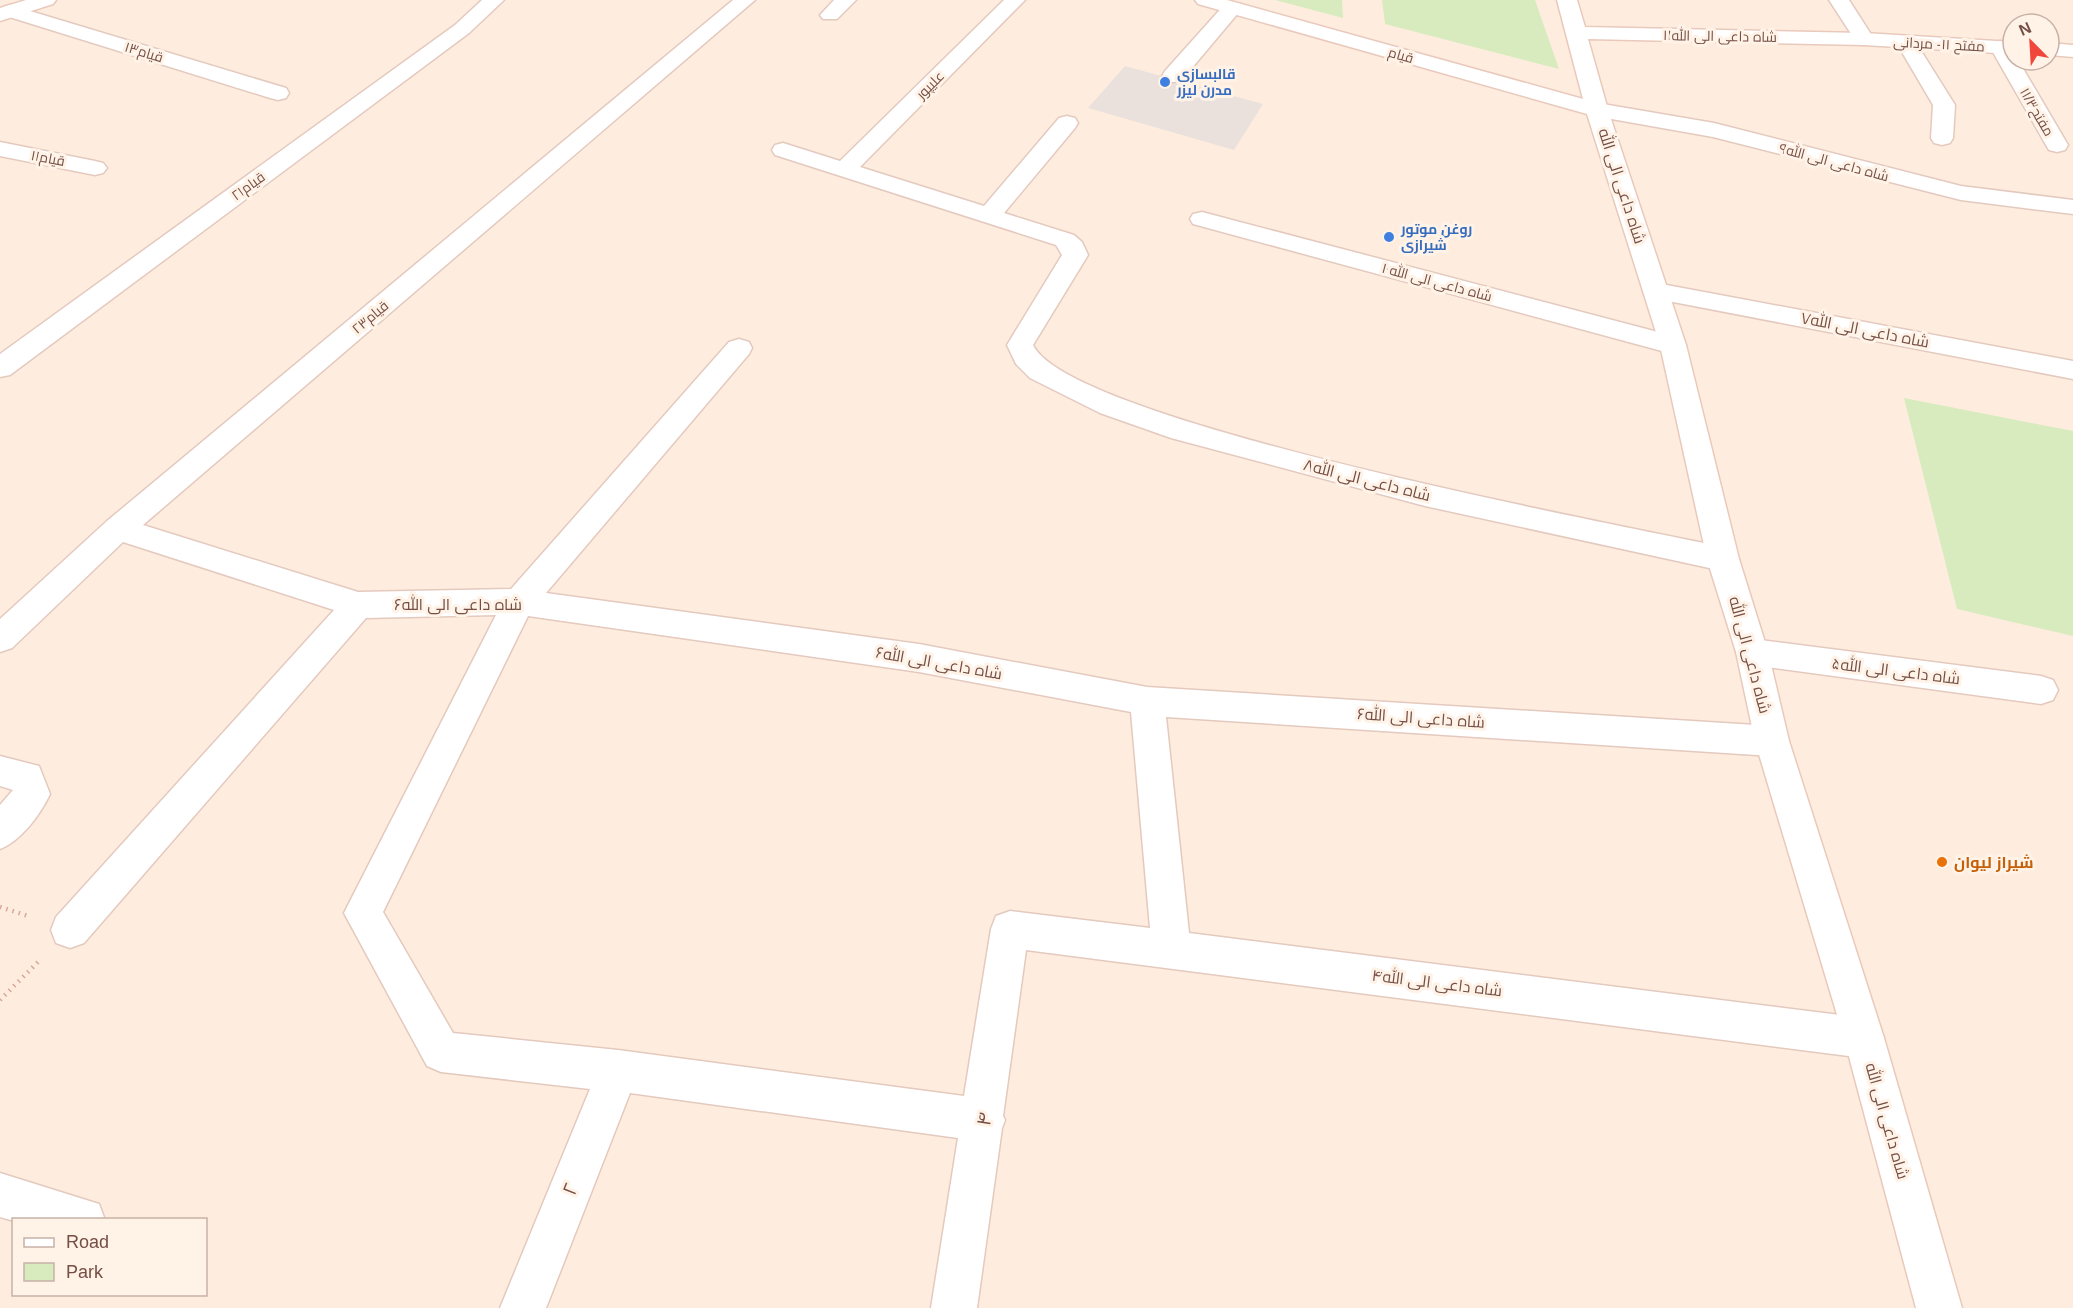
<svg xmlns="http://www.w3.org/2000/svg" width="2073" height="1308" viewBox="0 0 2073 1308" font-family="Arial,Cairo,sans-serif">
<rect width="100%" height="100%" fill="#feeddf"/>
<!-- industrial -->
<polygon fill="#ebe1dc" points="1125,66 1263,104 1234,150 1088,108"/>
<!-- green -->
<g fill="#d8ebbe">
<polygon points="1275,0 1342,0 1343,18"/>
<polygon points="1382,0 1535,0 1559,69 1385,24"/>
<polygon points="1904,398 2073,431 2073,636 1957,609"/>
</g>
<g fill="none" stroke-linecap="round" stroke-linejoin="round">
<defs>
<g id="street">
<polygon points="482,0 504,0 469,33 10,375 0,377 0,354 455,25"/>
<path d="M733,0H755L143,525L358,592L511,589L729,342L739,339L749,342L752,348L749,354L546,593L919,644L1147,687L1772,726L1784,730L1789,741L1784,752L1772,756L1166,717L1189,933L1864,1018L1878,1024L1884,1038L1878,1052L1864,1058L1026,950L1003,1116L1005,1120L1002,1128L977,1308H931L958,1138L630,1093L546,1308H500L590,1089L441,1072L427,1066L344,913L496,615L366,618L84,943L70,948L56,943L51,930L56,917L334,610L123,542L12,648L0,652V619L107,521ZM528,616L919,672L1131,712L1150,928L1010,911L996,916L991,929L964,1096L618,1050L453,1033L383,912Z"/>
<polygon points="834,0 856,0 837,19 823,19 820,15"/>
<path d="M1004,0H1025L860,167L984,206L1059,118L1067,116L1075,118L1078,123L1075,128L1004,213L1074,235L1082,242L1088,255L1033,345C1069,422 1619,525 1723,547L1734,551L1739,559L1734,567L1723,571L1425,506L1171,438L1100,413L1030,378L1016,364L1007,345L1062,255L1056,245L775,155L772,150L775,145L783,143L840,161Z"/>
<polygon points="1829,0 1849,0 1874,39 1871,43 1864,45 1857,43"/>
<polygon points="1232,2 1239,4 1242,8 1239,12 1181,81 1173,82 1165,81 1162,76 1165,71 1225,4"/>
<polygon points="10,5 286,88 289,93 286,98 278,100 270,98 3,15 0,11 3,7"/>
<polygon points="1906,36 1913,38 1955,105 1953,138 1950,143 1942,145 1934,143 1931,138 1933,105 1896,42 1899,38"/>
<polygon points="2000,41 2007,43 2013,51 2013,60 2018,60 2068,145 2065,150 2057,152 2049,150 2046,145 1990,47 1993,43"/>
<polygon points="1597,103 1714,123 1961,186 2073,200 2073,214 1961,200 1713,137 1589,115 1586,110 1589,105"/>
<polygon points="0,142 95,161 103,163 107,168 103,173 95,175 0,156"/>
<polygon points="1202,212 1673,336 1682,339 1686,345 1682,351 1673,354 1193,224 1190,219 1193,214"/>
<polygon points="1656,283 2073,361 2073,379 1647,297 1643,291 1647,285"/>
<polygon points="1752,639 2041,676 2053,680 2058,690 2053,700 2041,704 1752,665 1740,662 1736,652 1740,642"/>
<path d="M0,756L39,766L50,794C40,815 21,841 0,849V805L13,790L0,786Z"/>
<polygon points="0,1173 99,1204 105,1220 14,1221 0,1217"/>
</g>
<g id="secondary">
<polygon points="26,0 56,0 53,4 0,21 0,8"/>
<polygon points="1195,0 1227,0 1583,99 1557,0 1577,0 1585,27 1864,33 2013,42 2013,54 1864,45 1588,39 1608,110 1686,345 1739,559 1768,652 1789,741 1884,1038 1962,1308 1916,1308 1844,1038 1755,741 1736,652 1707,559 1660,345 1587,114 1198,4"/>
<polygon points="2049,43 2073,45 2073,57 2049,55"/>
</g>
</defs>
<!-- street casing -->
<use href="#street" stroke="#e4c9be" stroke-width="3"/>
<!-- secondary casing -->
<use href="#secondary" stroke="#e9c9bb" stroke-width="3"/>
<!-- path -->
<g stroke="#d9a799" stroke-width="4.5" stroke-dasharray="1.5 5" stroke-linecap="butt">
<polyline points="0,907 28,916"/>
<polyline points="0,1000 41,959"/>
</g>
<!-- street -->
<use href="#street" fill="#fff" fill-rule="evenodd"/>
<!-- secondary -->
<use href="#secondary" fill="#fff" fill-rule="evenodd"/>
</g>
<!-- markers -->
<g fill="#3f7fe0" stroke="#fff2e7" stroke-width="2">
<circle cx="1165" cy="82" r="6"/>
<circle cx="1389" cy="237" r="6"/>
</g>
<circle fill="#e8710a" stroke="#fff2e7" stroke-width="2" cx="1942" cy="862" r="6"/>
<g text-anchor="middle" dominant-baseline="central" stroke-width="6" stroke-linejoin="round" paint-order="stroke">
<!-- far-street labels -->
<g font-size="14" fill="#754f46" stroke="#fff2e7">
<text transform="translate(1720 36) rotate(1)">شاه داعی الی الله۱۱</text>
<text transform="translate(1939 44) rotate(3)">مفتح ۱۱- مردانی</text>
<text transform="translate(144 52) rotate(17)">قیام۱۳</text>
<text transform="translate(1401 55) rotate(16)">قیام</text>
<text transform="translate(930 85) rotate(-45)">علیپور</text>
<text transform="translate(2037 112) rotate(60)">مفتح۱۱/۳</text>
<text transform="translate(48 158) rotate(11)">قیام۱۱</text>
<text transform="translate(1834 162) rotate(15)">شاه داعی الی الله۹</text>
<text transform="translate(248 186) rotate(-36)">قیام۲۱</text>
<text transform="translate(1437 282) rotate(15)">شاه داعی الی الله۱۰</text>
<text transform="translate(370 317) rotate(-40)">قیام۲۳</text>
</g>
<!-- far-shop labels -->
<g font-size="14" font-weight="bold" fill="#366cbe" stroke="#fff2e7" text-anchor="start">
<text x="1177" y="74">قالبسازی<tspan x="1177" dy="16">مدرن لیزر</tspan></text>
<text x="1401" y="229">روغن موتور<tspan x="1401" dy="16">شیرازی</tspan></text>
</g>
<!-- street labels -->
<g font-size="16" fill="#754f46" stroke="#fff2e7">
<text transform="translate(1622 186) rotate(72)">شاه داعی الی الله</text>
<text transform="translate(1865 330) rotate(11)">شاه داعی الی الله۷</text>
<text transform="translate(1367 480) rotate(14)">شاه داعی الی الله۸</text>
<text x="458" y="604">شاه داعی الی الله۶</text>
<text transform="translate(1750 655) rotate(75)">شاه داعی الی الله</text>
<text transform="translate(939 663) rotate(10)">شاه داعی الی الله۶</text>
<text transform="translate(1896 671) rotate(7)">شاه داعی الی الله۵</text>
<text transform="translate(1421 718) rotate(4)">شاه داعی الی الله۶</text>
<text transform="translate(1437 983) rotate(7)">شاه داعی الی الله۴</text>
<text transform="translate(1887 1121) rotate(74)">شاه داعی الی الله</text>
</g>
<!-- food labels -->
<g font-size="16" font-weight="bold" fill="#c56008" stroke="#fff2e7" text-anchor="start">
<text x="1954" y="862">شیراز لیوان</text>
</g>
<!-- near-street labels -->
<g font-size="20" fill="#754f46" stroke="#fff2e7">
<text transform="translate(984 1119) rotate(-82)">۴</text>
<text transform="translate(570 1189) rotate(-68)">۲</text>
</g>
</g>
<!-- legend -->
<rect x="12" y="1218" width="195" height="78" fill="#fff2e7" stroke="#c8b1a7" stroke-width="1.5"/>
<rect x="24" y="1238" width="30" height="9" fill="#ffffff" stroke="#c8b1a7" stroke-width="1.5"/>
<text x="66" y="1248" font-size="18" fill="#754f46">Road</text>
<rect x="24" y="1263" width="30" height="18" fill="#d8ebbe" stroke="#c8b1a7" stroke-width="1.5"/>
<text x="66" y="1278" font-size="18" fill="#754f46">Park</text>
<!-- north arrow -->
<g transform="translate(2031 42) rotate(336)"><circle r="28" fill="#fff2e7" stroke="#c8b1a7" stroke-width="1.5"/>
<path d="M0-4.5L10 22L0 15L-10 22Z" fill="#f0463c"/>
<text y="-9" font-size="16" font-weight="bold" text-anchor="middle" fill="#754f46">N</text>
</g>
</svg>
